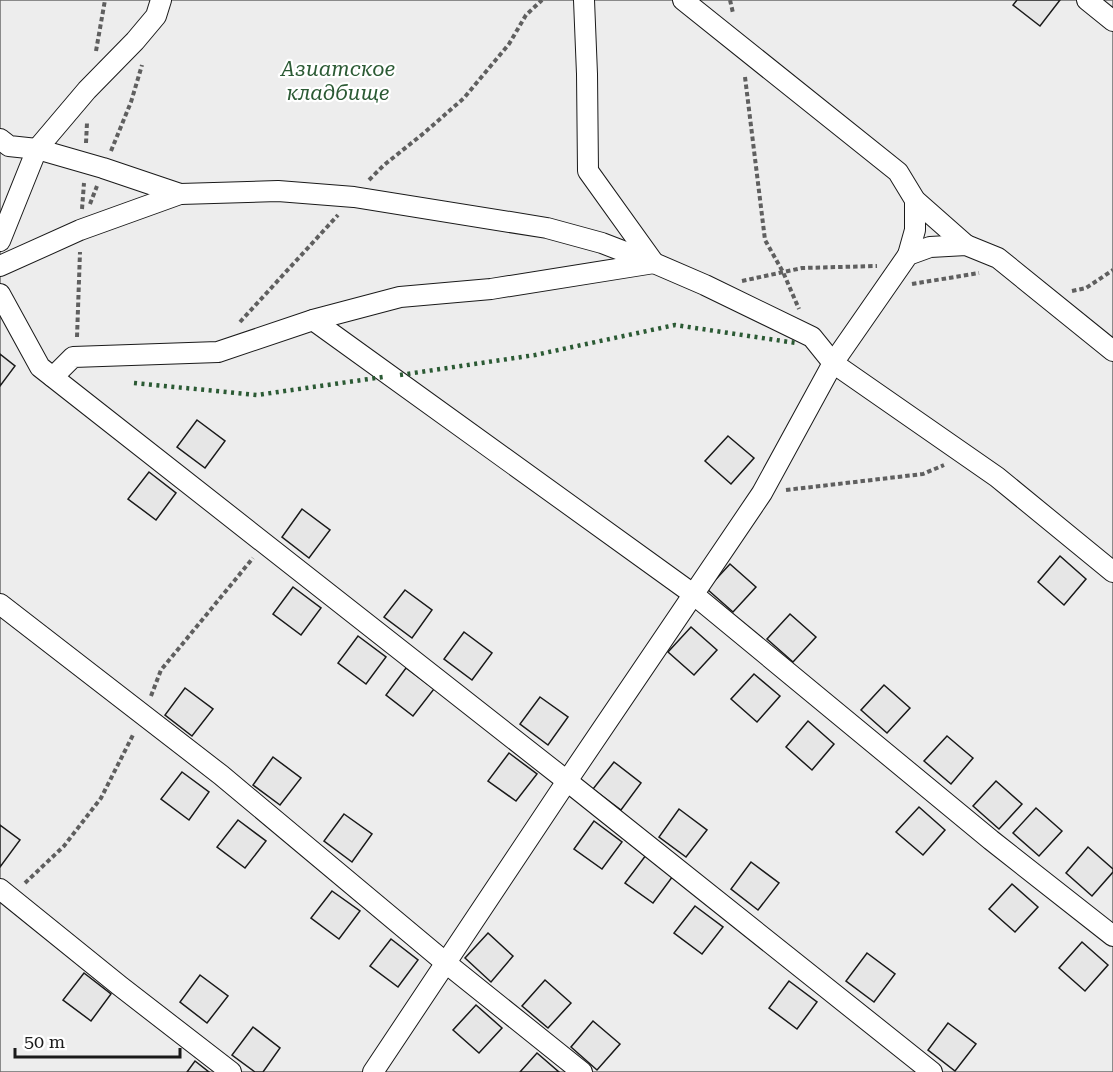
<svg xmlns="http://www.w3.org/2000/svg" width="1113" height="1072" viewBox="0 0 1113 1072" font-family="'Roboto Serif',serif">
<rect width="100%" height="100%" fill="#fff"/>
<!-- built -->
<rect fill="#ededed" stroke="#6a6a6a" stroke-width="1.5" x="0" y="0" width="1113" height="1072"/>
<!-- building -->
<g fill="#e6e6e6" stroke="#1a1a1a" stroke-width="1.5">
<polygon points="1017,0 1060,0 1040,26 1013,5"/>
<polygon points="0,354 15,366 0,386"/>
<polygon points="197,420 225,441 205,468 177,447"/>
<polygon points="728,436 754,458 731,484 705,461"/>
<polygon points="149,472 176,493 156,520 128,499"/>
<polygon points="302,509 330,530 309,558 282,537"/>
<polygon points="1060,556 1086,579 1064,605 1038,582"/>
<polygon points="730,564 756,587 733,612 707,589"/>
<polygon points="293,587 321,608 301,635 273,614"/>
<polygon points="405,590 432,610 412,638 384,617"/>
<polygon points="790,614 816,637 793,662 767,639"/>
<polygon points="691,627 717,650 694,675 668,652"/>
<polygon points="464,632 492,653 472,680 444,659"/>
<polygon points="358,636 386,657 366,684 338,663"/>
<polygon points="406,668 434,689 413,716 386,695"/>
<polygon points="754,674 780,696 757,722 731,699"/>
<polygon points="884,685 910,708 887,733 861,710"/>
<polygon points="185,688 213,709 192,736 165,715"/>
<polygon points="540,697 568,717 548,745 520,724"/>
<polygon points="808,721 834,744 812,770 786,747"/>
<polygon points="947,736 973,758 951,784 924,761"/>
<polygon points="509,753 537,774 516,801 488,781"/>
<polygon points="273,757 301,778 280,805 253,785"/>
<polygon points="614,762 641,783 621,810 593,789"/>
<polygon points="182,772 209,792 189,820 161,799"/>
<polygon points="996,781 1022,804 999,829 973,806"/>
<polygon points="919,807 945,830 923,855 896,832"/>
<polygon points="1036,808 1062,831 1039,856 1013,833"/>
<polygon points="679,809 707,830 686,857 659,837"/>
<polygon points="344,814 372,834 352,862 324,841"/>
<polygon points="238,820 266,841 245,868 217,847"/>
<polygon points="594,821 622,842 602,869 574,849"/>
<polygon points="0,825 20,840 0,867"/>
<polygon points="1088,847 1113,869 1113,872 1092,896 1066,873"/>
<polygon points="646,855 673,876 653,903 625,883"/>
<polygon points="751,862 779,883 758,910 731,889"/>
<polygon points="1012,884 1038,907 1015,932 989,909"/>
<polygon points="332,891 360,911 339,939 311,918"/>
<polygon points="695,906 723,927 702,954 674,933"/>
<polygon points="488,933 513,956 491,982 465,958"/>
<polygon points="391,939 418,960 398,987 370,966"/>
<polygon points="1082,942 1108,965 1085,991 1059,968"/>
<polygon points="867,953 895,974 874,1002 846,981"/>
<polygon points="84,973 111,994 91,1021 63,1000"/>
<polygon points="200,975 228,996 207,1023 180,1002"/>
<polygon points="545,980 571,1003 548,1028 522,1006"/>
<polygon points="789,981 817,1002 797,1029 769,1008"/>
<polygon points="476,1005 502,1028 479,1053 453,1030"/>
<polygon points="593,1021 620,1044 597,1070 571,1047"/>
<polygon points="948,1023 976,1044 955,1071 928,1050"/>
<polygon points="253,1027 280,1048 263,1072 255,1072 232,1055"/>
<polygon points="537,1053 559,1072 520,1072"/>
<polygon points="195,1061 209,1072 187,1072"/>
</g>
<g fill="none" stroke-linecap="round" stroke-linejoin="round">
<defs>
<g id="minor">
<polyline points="683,0 898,172 915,200 966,245"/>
<polyline points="1087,0 1113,21"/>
<polyline points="0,139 9,146 37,149 103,168 180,194 278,191 354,197 547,228 602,243 654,263 705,285 812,337 833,363 997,477 1113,572"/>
<polyline points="0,241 37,149 87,90 135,41 156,16 161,0"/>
<polyline points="908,255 915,230 915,200"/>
<polyline points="0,266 80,230 180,194"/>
<polyline points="0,294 40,367 567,781 932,1072"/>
<polyline points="313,320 693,594 991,840 1113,936"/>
<polyline points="53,377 73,357 218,352 313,320 400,297 491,289 654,263 588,171 587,74 584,0"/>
<polyline points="0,604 221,775 446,963 582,1072"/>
<polyline points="0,889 120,986 231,1072"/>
<polyline points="373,1072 567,781 762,493 833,363 908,255 930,247 966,245 998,258 1113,351"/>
</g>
</defs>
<!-- minor casing -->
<use href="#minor" stroke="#1a1a1a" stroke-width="22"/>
<!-- path -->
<g stroke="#5f5f5f" stroke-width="4" stroke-dasharray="4.5 3" stroke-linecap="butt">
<polyline points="730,0 733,13"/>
<polyline points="96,51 105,0"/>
<polyline points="745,77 765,240 783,272 799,309"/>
<polyline points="86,143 87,123"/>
<polyline points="111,151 131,102 142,65"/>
<polyline points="369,180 384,165 424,133 464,98 509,44 526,15 542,0"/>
<polyline points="90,204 97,186"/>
<polyline points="82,209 84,183"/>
<polyline points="742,281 802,268 877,266"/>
<polyline points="912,284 979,273"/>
<polyline points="1072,291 1086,288 1113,270"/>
<polyline points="240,322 338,215"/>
<polyline points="77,337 80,252"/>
<polyline points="786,490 923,474 944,465"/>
<polyline points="151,696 161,670 253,558"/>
<polyline points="25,883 64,846 101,798 134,733"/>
</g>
<!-- minor -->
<use href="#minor" stroke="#fff" stroke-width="20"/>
<!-- hedge -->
<g stroke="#2b5a34" stroke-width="4.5" stroke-dasharray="3 4.5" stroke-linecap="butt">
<polyline points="400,375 535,355 675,325 796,343"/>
<polyline points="134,383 257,395 383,377"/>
</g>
</g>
<g text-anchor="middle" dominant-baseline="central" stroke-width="4.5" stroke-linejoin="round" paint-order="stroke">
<!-- park labels -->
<g font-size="21" font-style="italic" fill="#2b5a34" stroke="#fff">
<text x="338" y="69">Азиатское<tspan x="338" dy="24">кладбище</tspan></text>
</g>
</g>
<!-- scale -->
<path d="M15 1048v9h165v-9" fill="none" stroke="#1a1a1a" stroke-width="3"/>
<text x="24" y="1048" font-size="18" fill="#1a1a1a" stroke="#ffffff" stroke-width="4.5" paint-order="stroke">50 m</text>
</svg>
